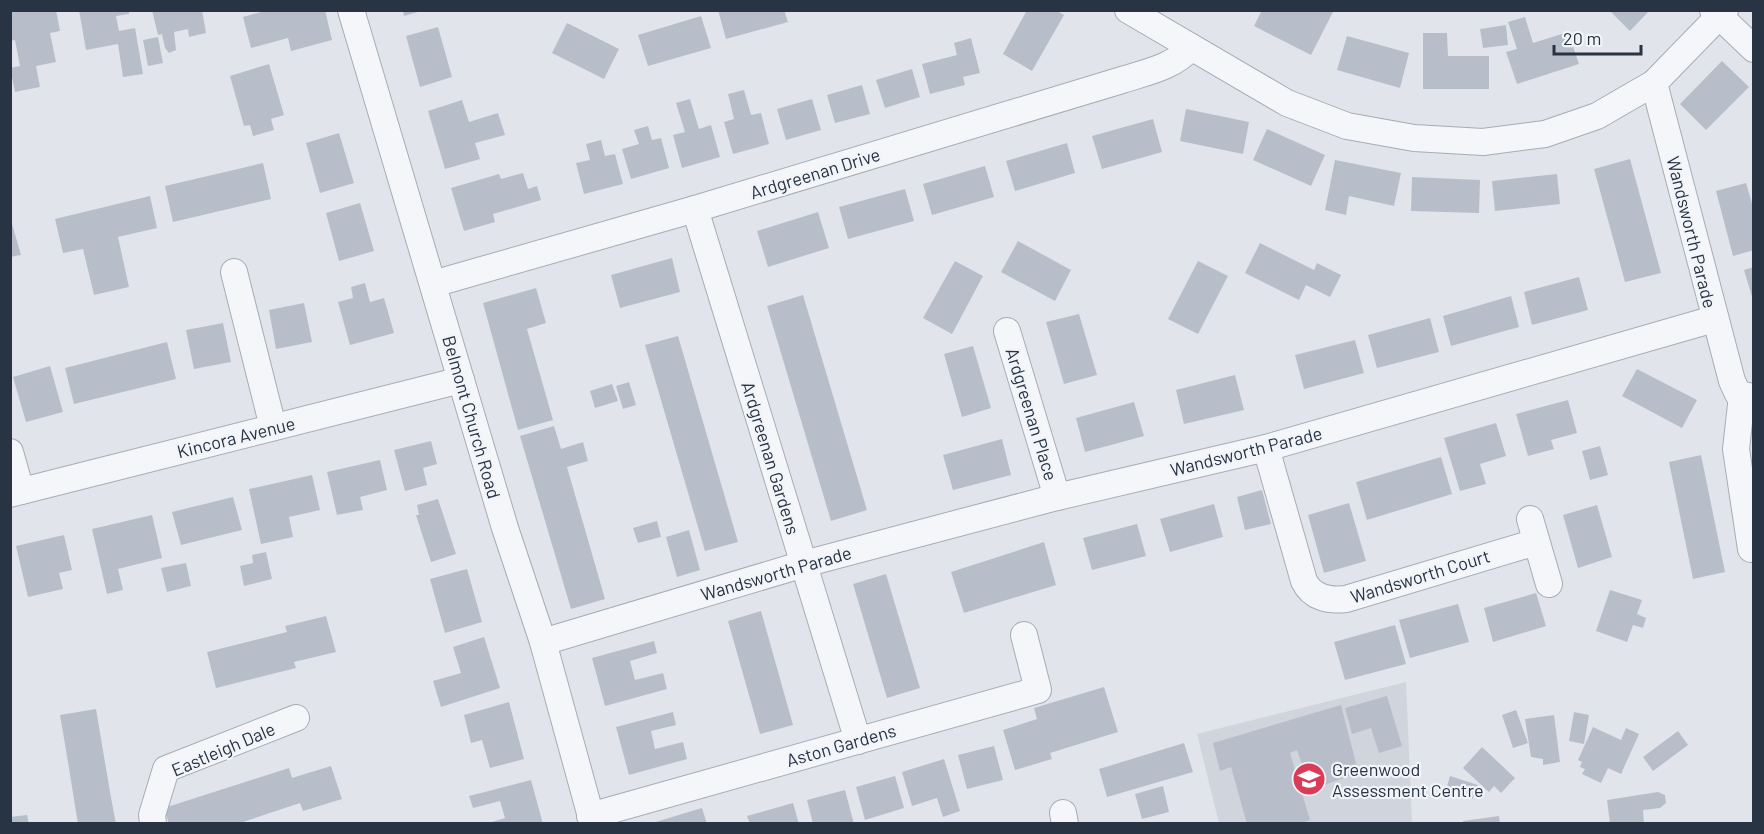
<svg xmlns="http://www.w3.org/2000/svg" width="1764" height="834" viewBox="0 0 1764 834" font-family="Barlow,sans-serif">
<rect width="100%" height="100%" fill="#e1e5eb"/>
<!-- built -->
<polygon fill="#cfd4dd" points="1406,682 1412,823 1219,823 1197,734"/>
<!-- building -->
<g fill="#b8bec9">
<polygon points="10,10 56,10 60,31 50,33 56,62 36,66 40,87 15,92 10,68 20,66 15,40 10,41"/>
<polygon points="79,10 129,10 129,14 116,16 119,31 135,28 143,74 123,77 118,44 86,50"/>
<polygon points="152,10 202,10 206,33 189,37 188,29 174,32 176,50 169,53 165,48 162,34 158,35"/>
<polygon points="268,10 325,10 332,40 291,51 288,38 251,48 243,17"/>
<polygon points="403,10 421,10 421,11 404,16"/>
<polygon points="718,10 784,10 788,22 726,39"/>
<polygon points="1027,10 1055,10 1064,15 1032,71 1003,54"/>
<polygon points="1262,10 1334,10 1311,55 1254,26"/>
<polygon points="1609,10 1650,10 1630,31"/>
<polygon points="701,16 711,48 648,66 638,35"/>
<polygon points="1525,17 1533,43 1568,32 1579,64 1517,84 1506,52 1517,49 1508,22"/>
<polygon points="567,23 619,49 604,79 552,53"/>
<polygon points="1506,25 1508,45 1483,48 1480,29"/>
<polygon points="438,27 452,77 420,87 406,36"/>
<polygon points="1423,33 1447,33 1448,56 1489,56 1489,89 1423,89"/>
<polygon points="1347,36 1409,53 1400,88 1337,70"/>
<polygon points="158,37 163,63 148,66 143,40"/>
<polygon points="971,38 980,73 963,77 965,85 930,94 922,64 957,55 954,43"/>
<polygon points="1722,61 1749,87 1706,130 1680,104"/>
<polygon points="269,64 284,115 271,119 274,130 253,136 250,125 244,126 230,76"/>
<polygon points="912,69 920,97 885,108 876,80"/>
<polygon points="862,85 870,114 835,123 827,95"/>
<polygon points="744,90 751,115 761,113 769,144 733,154 724,122 734,119 728,94"/>
<polygon points="690,99 699,129 711,125 720,157 682,168 673,135 685,132 676,103"/>
<polygon points="812,99 821,130 786,140 777,109"/>
<polygon points="462,100 469,122 498,113 505,135 475,143 480,159 445,169 428,111"/>
<polygon points="1186,109 1249,122 1243,154 1180,141"/>
<polygon points="1153,119 1162,152 1102,169 1092,136"/>
<polygon points="648,126 652,140 661,138 669,168 631,179 622,149 639,144 634,130"/>
<polygon points="1267,129 1325,155 1311,186 1253,160"/>
<polygon points="339,133 354,183 320,193 306,143"/>
<polygon points="601,140 605,156 615,154 623,184 584,194 576,163 590,160 586,144"/>
<polygon points="1067,143 1075,173 1015,191 1006,161"/>
<polygon points="1630,159 1661,273 1625,282 1594,169"/>
<polygon points="1335,160 1401,173 1394,206 1349,196 1346,215 1325,210"/>
<polygon points="263,163 271,199 173,222 165,186"/>
<polygon points="985,166 994,197 932,215 923,184"/>
<polygon points="523,173 528,189 537,186 541,200 493,214 495,222 464,231 451,188 499,174 501,179"/>
<polygon points="1557,174 1560,204 1495,211 1492,181"/>
<polygon points="1412,177 1480,180 1479,213 1411,211"/>
<polygon points="1746,183 1754,210 1754,250 1733,256 1716,191"/>
<polygon points="905,189 914,221 848,239 839,207"/>
<polygon points="150,196 157,228 118,237 129,287 94,295 83,249 63,253 55,219"/>
<polygon points="360,203 374,251 339,261 326,213"/>
<polygon points="818,212 829,248 768,267 757,231"/>
<polygon points="10,217 21,255 10,257"/>
<polygon points="1018,241 1071,270 1055,301 1001,272"/>
<polygon points="1260,243 1314,270 1317,263 1341,275 1330,297 1306,285 1299,300 1245,273"/>
<polygon points="672,258 680,292 620,308 611,275"/>
<polygon points="955,261 983,276 952,334 923,318"/>
<polygon points="1198,261 1228,276 1198,334 1168,319"/>
<polygon points="1754,267 1754,300 1753,300 1744,270"/>
<polygon points="1579,277 1588,310 1532,325 1524,292"/>
<polygon points="365,283 370,302 384,298 394,333 350,345 338,302 353,298 351,287"/>
<polygon points="536,288 546,323 527,329 553,420 518,430 483,303"/>
<polygon points="803,295 867,510 831,521 767,306"/>
<polygon points="1511,296 1519,327 1451,346 1443,316"/>
<polygon points="304,303 312,342 276,349 269,310"/>
<polygon points="1079,314 1097,375 1064,384 1046,322"/>
<polygon points="1430,318 1439,352 1377,368 1368,335"/>
<polygon points="223,323 231,362 194,369 186,330"/>
<polygon points="678,336 738,542 705,551 645,345"/>
<polygon points="1355,340 1364,373 1304,389 1295,355"/>
<polygon points="167,342 176,379 74,404 65,368"/>
<polygon points="973,346 991,408 962,417 944,354"/>
<polygon points="50,366 63,412 26,422 13,377"/>
<polygon points="1637,369 1697,400 1682,428 1622,396"/>
<polygon points="1235,375 1244,410 1184,424 1176,390"/>
<polygon points="629,382 636,405 623,409 616,386"/>
<polygon points="612,384 618,401 595,408 590,391"/>
<polygon points="1568,400 1577,433 1551,440 1554,449 1528,456 1516,414"/>
<polygon points="1134,402 1144,436 1085,452 1076,418"/>
<polygon points="1496,423 1506,456 1480,464 1486,484 1460,491 1444,438"/>
<polygon points="554,426 561,449 583,442 588,461 567,467 605,599 571,609 520,436"/>
<polygon points="1002,439 1011,475 953,490 943,455"/>
<polygon points="431,441 437,464 423,468 427,485 405,491 394,450"/>
<polygon points="1600,446 1608,475 1590,480 1582,451"/>
<polygon points="1701,455 1725,572 1693,579 1669,462"/>
<polygon points="1441,457 1452,494 1367,520 1356,482"/>
<polygon points="380,460 387,490 360,497 363,510 337,515 327,472"/>
<polygon points="312,475 320,510 289,517 293,537 261,544 249,489"/>
<polygon points="1262,490 1271,524 1245,530 1237,497"/>
<polygon points="233,497 242,530 181,545 172,512"/>
<polygon points="438,499 456,554 431,562 416,515 419,515 417,505"/>
<polygon points="1349,503 1366,561 1324,573 1308,515"/>
<polygon points="1214,504 1223,537 1170,552 1160,519"/>
<polygon points="1597,505 1612,557 1578,568 1563,515"/>
<polygon points="152,515 162,558 118,569 123,590 107,594 92,529"/>
<polygon points="657,521 661,537 638,543 633,528"/>
<polygon points="1137,524 1146,556 1092,570 1083,538"/>
<polygon points="689,530 700,570 677,577 666,537"/>
<polygon points="64,535 72,570 59,573 63,589 28,597 16,546"/>
<polygon points="1044,542 1056,585 964,613 951,572"/>
<polygon points="266,552 272,579 244,586 240,566 253,563 252,555"/>
<polygon points="186,563 191,586 167,592 161,568"/>
<polygon points="467,569 482,622 445,633 430,579"/>
<polygon points="886,574 920,688 887,698 853,584"/>
<polygon points="1610,590 1642,600 1637,614 1646,618 1643,628 1633,625 1627,642 1596,631"/>
<polygon points="1536,593 1546,626 1493,642 1484,608"/>
<polygon points="1458,604 1469,642 1410,658 1399,620"/>
<polygon points="761,611 793,725 760,734 728,621"/>
<polygon points="326,616 336,652 294,662 296,668 216,688 207,652 287,632 285,626"/>
<polygon points="1395,625 1406,664 1345,680 1334,642"/>
<polygon points="484,637 500,688 441,707 433,681 461,673 453,647"/>
<polygon points="654,641 657,653 630,661 635,680 663,673 667,689 605,706 592,658"/>
<polygon points="1104,687 1118,732 1050,753 1052,759 1015,770 1003,730 1037,719 1034,708"/>
<polygon points="1387,696 1402,746 1379,753 1371,728 1352,734 1345,708"/>
<polygon points="509,702 524,759 490,768 482,740 471,743 464,715"/>
<polygon points="1341,705 1357,767 1352,775 1319,787 1308,782 1297,750 1290,753 1310,820 1298,824 1247,824 1231,767 1220,771 1213,743"/>
<polygon points="96,709 110,792 116,824 78,824 67,756 60,715"/>
<polygon points="1516,710 1528,743 1513,748 1502,715"/>
<polygon points="673,712 676,725 651,731 655,749 683,742 687,759 629,775 616,727"/>
<polygon points="1574,712 1589,715 1584,744 1569,741"/>
<polygon points="1554,715 1560,762 1543,765 1543,759 1531,757 1525,719"/>
<polygon points="1593,727 1621,740 1626,728 1639,734 1621,774 1608,768 1601,783 1582,774 1585,769 1580,767 1582,762 1578,760"/>
<polygon points="1678,731 1688,745 1653,771 1643,757"/>
<polygon points="1184,743 1193,772 1107,797 1099,769"/>
<polygon points="994,746 1003,780 967,789 958,755"/>
<polygon points="1482,747 1515,778 1501,793 1494,786 1489,792 1463,768"/>
<polygon points="944,759 960,811 943,817 937,798 912,806 902,772"/>
<polygon points="331,766 342,799 303,811 300,803 237,824 169,824 164,808 289,768 292,778"/>
<polygon points="895,776 904,808 865,820 856,787"/>
<polygon points="1450,776 1478,785 1473,799 1446,790"/>
<polygon points="531,780 543,824 485,824 505,818 500,801 473,808 469,796"/>
<polygon points="1163,786 1169,812 1142,819 1135,794"/>
<polygon points="845,790 854,824 813,824 807,800"/>
<polygon points="1658,792 1665,795 1666,803 1660,808 1643,810 1644,824 1610,824 1607,800"/>
<polygon points="793,803 799,824 750,824 747,816"/>
<polygon points="702,808 707,824 652,824 652,823"/>
<polygon points="27,815 29,824 10,824 10,817"/>
<polygon points="1499,816 1500,824 1463,824 1463,821"/>
</g>
<g fill="none" stroke-linecap="round" stroke-linejoin="round">
<defs>
<g id="street">
<polyline points="351,10 505,528 543,642 593,824"/>
<polyline points="1128,10 1287,103 1347,126 1414,138 1483,142 1545,134 1597,116 1654,83 1725,10"/>
<polyline points="1713,10 1754,49"/>
<polyline points="1654,83 1732,381 1738,394 1754,397"/>
<polyline points="695,209 858,741"/>
<polyline points="234,272 273,427"/>
<path d="M433,284L695,209L1122,80C1147,72 1174,67 1191,47"/>
<polyline points="1007,331 1057,497"/>
<polyline points="1742,396 1736,449 1751,549"/>
<path d="M1266,448L1304,581C1312,598 1329,601 1346,599L1536,542"/>
<polyline points="10,452 21,491"/>
<polyline points="10,494 461,380"/>
<polyline points="1530,519 1549,584"/>
<polyline points="543,642 804,564 1057,497 1266,448 1714,319"/>
<polyline points="1063,813 1065,824"/>
<polyline points="590,816 1038,690 1024,635"/>
<polyline points="153,824 152,815 166,769 296,718"/>
</g>
</defs>
<!-- street casing -->
<use href="#street" stroke="#a6acb6" stroke-width="28"/>
<!-- street -->
<use href="#street" stroke="#f4f6f9" stroke-width="26"/>
</g>
<!-- icons -->
<defs>
<symbol id="school-disc" viewBox="-11 -11 22 22"><circle r="9.5" fill="#da3c57" stroke="#f1f4f8"/><path d="M0-5L7-2L0 1L-7-2ZM-4 1L0 2.5L4 1V4Q0 6-4 4Z" fill="#fff"/></symbol>
</defs>
<g fill-rule="evenodd">
<use href="#school-disc" x="1290" y="760" width="38" height="38"/>
</g>
<g text-anchor="middle" dominant-baseline="central" stroke-width="4.5" stroke-linejoin="round" paint-order="stroke">
<!-- street labels -->
<g font-size="18" fill="#283344" stroke="#f1f4f8">
<text transform="translate(815 173) rotate(-17)">Ardgreenan Drive</text>
<text transform="translate(1692 232) rotate(76)">Wandsworth Parade</text>
<text transform="translate(1032 414) rotate(73)">Ardgreenan Place</text>
<text transform="translate(472 417) rotate(74)">Belmont Church Road</text>
<text transform="translate(236 437) rotate(-14)">Kincora Avenue</text>
<text transform="translate(1246 451) rotate(-14)">Wandsworth Parade</text>
<text transform="translate(771 458) rotate(73)">Ardgreenan Gardens</text>
<text transform="translate(776 573) rotate(-16)">Wandsworth Parade</text>
<text transform="translate(1420 576) rotate(-17)">Wandsworth Court</text>
<text transform="translate(841 745) rotate(-16)">Aston Gardens</text>
<text transform="translate(223 749) rotate(-23)">Eastleigh Dale</text>
</g>
<!-- poi labels -->
<g font-size="18" fill="#283344" stroke="#f1f4f8" text-anchor="start">
<text x="1332" y="769">Greenwood<tspan x="1332" dy="21">Assessment Centre</tspan></text>
</g>
</g>
<!-- border -->
<rect width="1764" height="834" fill="none" stroke="#283344" stroke-width="24"/>
<!-- scale -->
<path d="M1554 45v9h87v-9" fill="none" stroke="#283344" stroke-width="3"/>
<text x="1563" y="45" font-size="18" fill="#283344" stroke="#f1f4f8" stroke-width="4.5" paint-order="stroke">20 m</text>
</svg>
